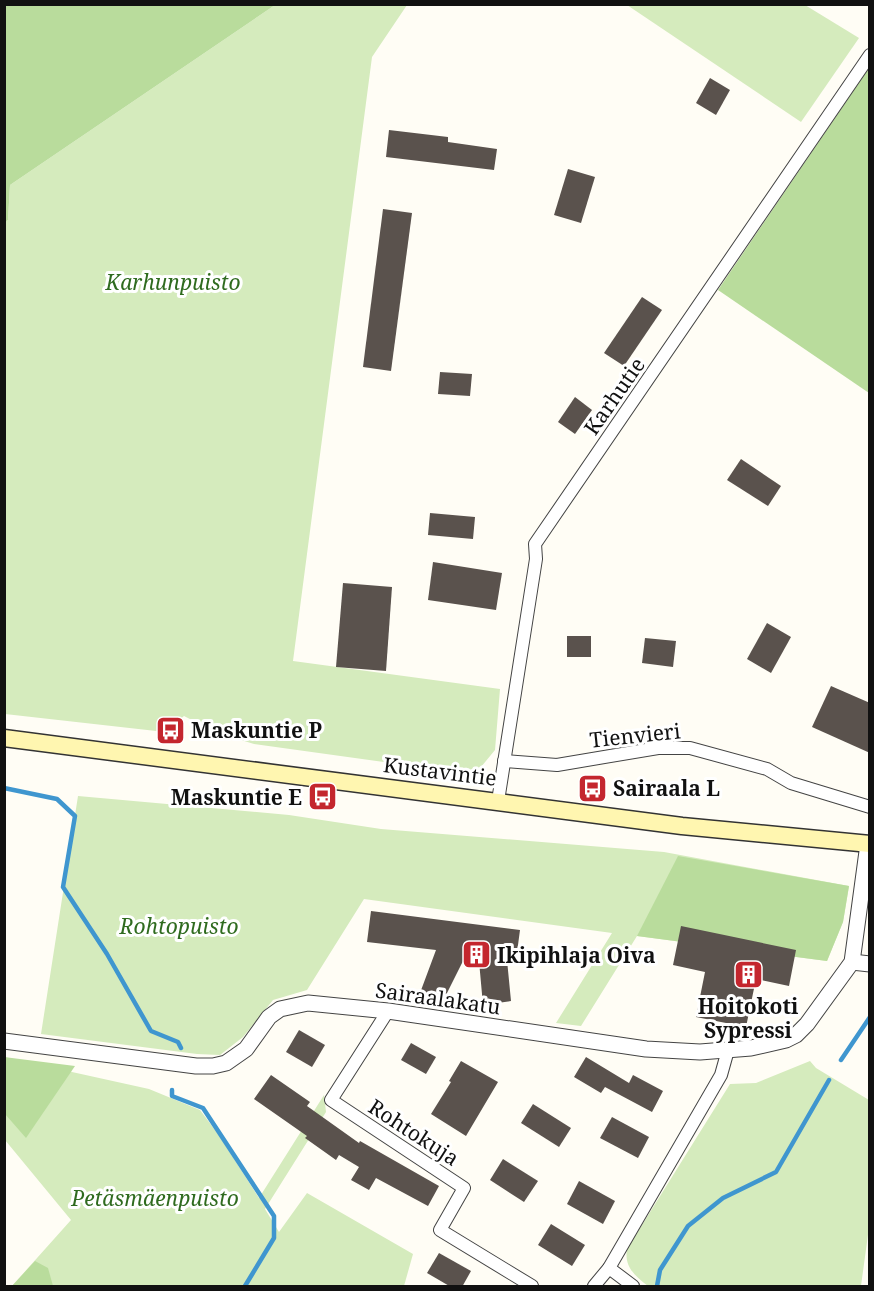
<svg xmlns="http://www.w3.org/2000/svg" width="874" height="1291" viewBox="0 0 874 1291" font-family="'Noto Serif',serif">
<rect width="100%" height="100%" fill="#fffdf5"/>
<!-- green -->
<g fill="#d5ebbd">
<polygon points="275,5 407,5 372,57 293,661 500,689 495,750 481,767 463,773 254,744 215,732 184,716 165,732 5,714 4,222 8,220 10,185"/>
<polygon points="627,5 805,5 859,38 801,122"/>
<polygon points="78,796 289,815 381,829 664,852 849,886 843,922 827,961 637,936 581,1026 556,1023 612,933 364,899 307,990 273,1000 243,1037 220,1055 197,1054 41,1034"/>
<polygon points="4,1057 149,1089 200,1110 218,1134 259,1198 324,1095 326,1112 265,1209 279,1232 307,1193 413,1254 404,1286 12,1286 71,1220 5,1140"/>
<path d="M810,1061L816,1068L869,1100L870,1220L861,1286H648C635,1276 624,1267 627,1249L730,1084L756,1083Z"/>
</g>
<!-- forest -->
<g fill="#b9dc9c">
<polygon points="5,4 275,4 275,5 10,185 8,220 5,222"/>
<polygon points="869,68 869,393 718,290"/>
<polygon points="678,856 849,886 843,922 827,961 637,936"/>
<polygon points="4,1057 75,1066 26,1138 5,1114"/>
<polygon points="35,1261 48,1268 53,1286 12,1286"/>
</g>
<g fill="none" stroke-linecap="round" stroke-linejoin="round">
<!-- stream -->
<g stroke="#3f96cf" stroke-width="4.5">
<polyline points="4,788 57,799 75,816 63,887 107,954 151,1031 178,1042 181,1048"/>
<polyline points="841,1060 870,1017"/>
<polyline points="172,1090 172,1096 203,1108 274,1216 274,1238 245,1286"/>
<polyline points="657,1286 660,1270 688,1226 723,1198 776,1172 829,1080"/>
</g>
</g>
<!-- building -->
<g fill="#5a524d">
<polygon points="710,78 730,90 716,115 696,103"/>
<polygon points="389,130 448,137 448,142 497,149 494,170 386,157"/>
<polygon points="568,169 595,177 581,223 554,215"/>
<polygon points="383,209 412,213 391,371 363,367"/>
<polygon points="642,297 662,310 624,366 604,353"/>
<polygon points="440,372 472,374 470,396 438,394"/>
<polygon points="575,397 592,410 575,434 558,422"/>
<polygon points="741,459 781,486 768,506 727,480"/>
<polygon points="430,513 475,517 473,539 428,535"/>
<polygon points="433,562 502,573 496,610 428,600"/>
<polygon points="343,583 392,587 386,671 336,667"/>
<polygon points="767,623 791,637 771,673 747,659"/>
<rect x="567" y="636" width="24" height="21"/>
<polygon points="645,638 676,641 673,667 642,663"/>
<polygon points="831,686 870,703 870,753 812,727"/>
<polygon points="371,911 520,930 516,960 507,960 511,1001 483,1005 479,961 463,961 444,999 420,993 436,950 367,942"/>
<polygon points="681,926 796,950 789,986 756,979 746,1027 696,1017 705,972 673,965"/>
<polygon points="299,1030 325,1045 312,1067 286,1052"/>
<polygon points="411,1043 436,1057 426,1074 401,1060"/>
<polygon points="586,1057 629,1083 633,1075 663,1091 652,1112 605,1087 601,1093 574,1077"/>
<polygon points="461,1061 498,1082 466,1136 431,1114 451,1082 449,1081"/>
<polygon points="271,1075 310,1102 307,1106 359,1143 360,1141 439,1186 428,1206 376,1178 369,1190 351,1180 359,1167 339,1155 336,1160 305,1138 307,1136 254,1099"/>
<polygon points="533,1104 571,1128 559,1147 521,1123"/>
<polygon points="612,1117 649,1137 638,1158 600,1138"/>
<polygon points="503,1159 538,1181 524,1202 490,1180"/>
<polygon points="579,1181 615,1201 603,1224 567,1204"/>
<polygon points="551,1224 585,1245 572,1266 538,1245"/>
<polygon points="439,1253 471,1271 462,1287 451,1287 427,1273"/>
</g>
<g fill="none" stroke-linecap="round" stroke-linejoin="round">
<defs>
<g id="minor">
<polyline points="504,761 557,765 658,748 690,748 767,769 791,783 870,807"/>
<polyline points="498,801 536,559 535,544 870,55"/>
<polyline points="388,1011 331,1100 464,1188 440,1230 532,1286"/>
<polyline points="609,1268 633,1286"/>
<polyline points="594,1286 609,1268 721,1075 728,1050"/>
</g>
<g id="tertiary">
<polyline points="852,962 870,964"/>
<polyline points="4,1041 196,1066 213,1066 226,1063 246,1049 269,1017 280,1009 308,1003 388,1011 646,1049 700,1052 751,1048 786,1040 796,1035 807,1024 852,962 868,844"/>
</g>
<polyline id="secondary" points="4,738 682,826 870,844"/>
</defs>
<!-- minor casing -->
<use href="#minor" stroke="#444" stroke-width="14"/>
<!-- tertiary casing -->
<use href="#tertiary" stroke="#444" stroke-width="17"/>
<!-- secondary casing -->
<use href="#secondary" stroke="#333" stroke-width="19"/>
<!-- minor -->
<use href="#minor" stroke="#fff" stroke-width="12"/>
<!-- tertiary -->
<use href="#tertiary" stroke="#fff" stroke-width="15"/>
<!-- secondary -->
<use href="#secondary" stroke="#fff6b0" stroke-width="16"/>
</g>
<!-- icons -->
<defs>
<symbol id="bus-square" viewBox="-11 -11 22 22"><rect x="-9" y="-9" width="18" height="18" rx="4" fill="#c4262e" stroke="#fff"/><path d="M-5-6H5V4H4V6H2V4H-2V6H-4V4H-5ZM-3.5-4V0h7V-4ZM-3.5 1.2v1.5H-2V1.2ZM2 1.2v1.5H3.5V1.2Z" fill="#fff"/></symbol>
<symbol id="building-square" viewBox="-11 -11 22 22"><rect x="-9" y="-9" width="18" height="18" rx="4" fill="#c4262e" stroke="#fff"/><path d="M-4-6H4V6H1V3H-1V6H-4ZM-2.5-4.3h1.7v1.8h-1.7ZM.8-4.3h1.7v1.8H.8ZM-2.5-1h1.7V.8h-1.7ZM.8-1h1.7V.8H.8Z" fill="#fff"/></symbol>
</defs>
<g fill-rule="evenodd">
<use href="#bus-square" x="154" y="714" width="33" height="33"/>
<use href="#bus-square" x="576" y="772" width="33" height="33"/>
<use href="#bus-square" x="306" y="780" width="33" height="33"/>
<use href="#building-square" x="460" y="938" width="33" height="33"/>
<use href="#building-square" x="732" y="958" width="33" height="33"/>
</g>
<g text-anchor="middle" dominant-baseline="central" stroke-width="6" stroke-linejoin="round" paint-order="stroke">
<!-- park labels -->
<g font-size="21" font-style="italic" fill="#2f6b1f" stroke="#fff">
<text x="173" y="282">Karhunpuisto</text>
<text x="179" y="926">Rohtopuisto</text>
<text x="155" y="1198">Petäsmäenpuisto</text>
</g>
<!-- street labels -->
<g font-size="21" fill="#111" stroke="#fff">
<text transform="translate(614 396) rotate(-55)">Karhutie</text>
<text transform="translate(635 735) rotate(-6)">Tienvieri</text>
<text transform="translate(440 771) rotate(7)">Kustavintie</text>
<text transform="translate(438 998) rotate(8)">Sairaalakatu</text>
<text transform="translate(414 1132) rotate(33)">Rohtokuja</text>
</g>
<!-- poi labels -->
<g font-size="21" font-weight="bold" fill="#111" stroke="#fff" text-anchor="start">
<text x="191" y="730">Maskuntie P</text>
<text x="613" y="788">Sairaala L</text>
<text x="302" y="797" text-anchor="end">Maskuntie E</text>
<text x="497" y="955">Ikipihlaja Oiva</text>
<text x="748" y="1006" text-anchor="middle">Hoitokoti<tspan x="748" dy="24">Sypressi</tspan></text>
</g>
</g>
<!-- border -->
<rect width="874" height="1291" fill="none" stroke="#111111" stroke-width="12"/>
</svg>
